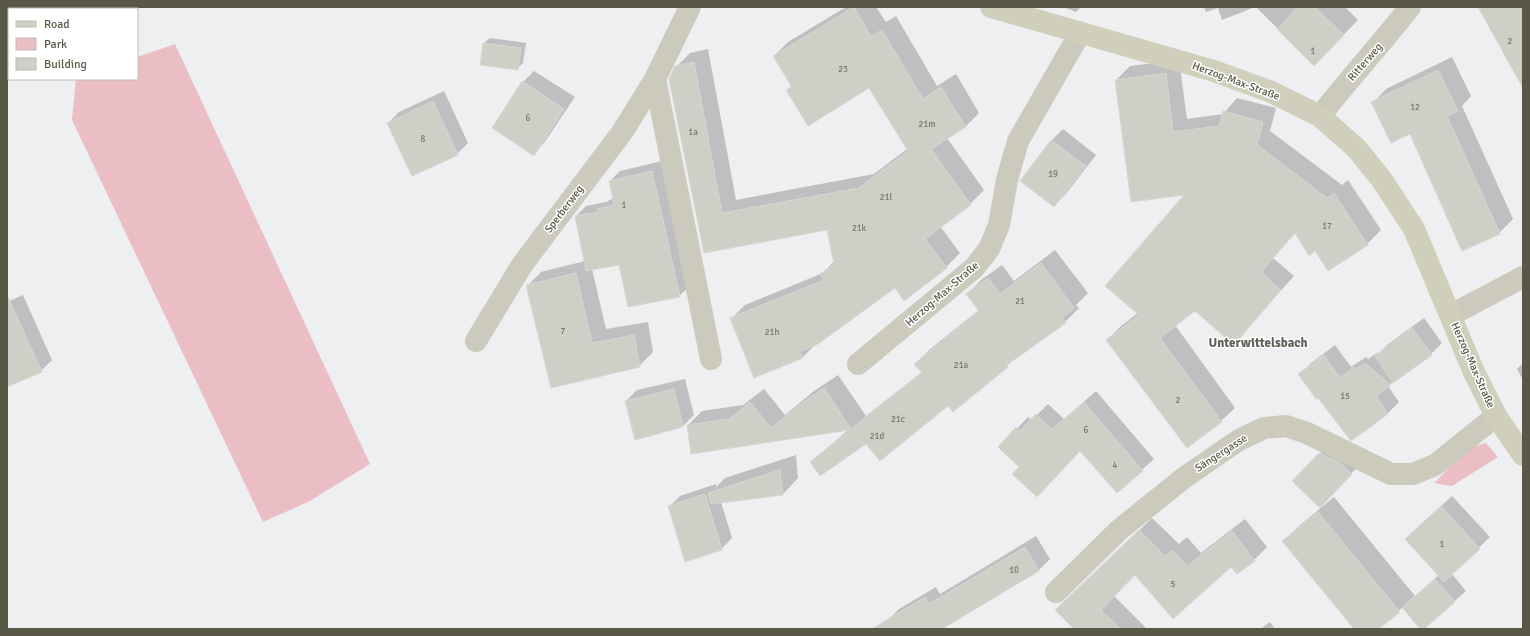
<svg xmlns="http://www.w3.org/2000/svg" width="1530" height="636" viewBox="0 0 1530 636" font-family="Signika,sans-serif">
<rect width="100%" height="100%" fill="#edeff0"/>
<!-- green -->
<g fill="#ebbec5">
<polygon points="175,44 370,464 308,502 263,522 72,120 76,79 137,79 137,57"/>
<polygon points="1486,443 1498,457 1452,486 1434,483 1469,448"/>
</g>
<!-- shadow -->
<g fill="#0003">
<polygon points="846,7 876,7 886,22 896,16 937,86 956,74 979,113 965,127 947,138 984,190 970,204 940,226 960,253 946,267 895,287 816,344 803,357 731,319 745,305 823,273 834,261 828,229 704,252 676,67 690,53 708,49 736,200 874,174 907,149 870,87 787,90 792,85 774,56 788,42"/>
<polygon points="1063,7 1081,7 1076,12"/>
<polygon points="1204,7 1255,7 1222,20 1218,8 1206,12"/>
<polygon points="1256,7 1345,7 1358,20 1314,65"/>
<polygon points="490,38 526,43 523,63 517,69 484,43"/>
<polygon points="1452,57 1471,96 1462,106 1513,219 1499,233 1410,133 1373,103 1386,89"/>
<polygon points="1179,60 1187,119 1223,114 1237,98 1276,108 1270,131 1342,185 1348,180 1381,230 1367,244 1316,250 1295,233 1273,258 1294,276 1234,343 1195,310 1175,325 1235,408 1221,421 1107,340 1121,326 1138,313 1186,193 1116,80 1130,66"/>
<polygon points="534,71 575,97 544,143 533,154 523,82"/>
<polygon points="444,91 468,143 457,154 388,123 399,112"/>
<polygon points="1063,129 1096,155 1065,195 1054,206 1021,181 1052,140"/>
<polygon points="662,161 690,286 679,296 620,264 592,269 606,329 648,322 653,352 639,366 551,387 527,286 541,272 585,261 576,216 586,206 606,202 614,198 610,181 620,171"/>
<polygon points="1055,250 1088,293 1076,305 1079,308 1065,322 1016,358 953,410 948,404 866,443 811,462 849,429 692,453 688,425 702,411 743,405 764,389 785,415 814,391 838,375 866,416 922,372 916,364 929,350 979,310 967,294 981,280 1002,265 1014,281"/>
<polygon points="23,295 52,360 41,371 7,371 7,302"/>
<polygon points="1424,318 1442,343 1431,354 1388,386 1399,402 1388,413 1351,439 1300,374 1311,363 1335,345 1351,367 1366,357 1368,359 1377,353 1378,354 1387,345"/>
<polygon points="1523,363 1523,380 1517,369"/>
<polygon points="685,379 694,415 683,426 636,439 626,401 637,390"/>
<polygon points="1096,391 1154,459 1117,492 1081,450 1021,467 999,447 1028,417 1032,420 1048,404 1064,419"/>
<polygon points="1331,442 1362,462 1331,495 1320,454"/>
<polygon points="796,455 798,478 783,494 721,502 732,538 721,549 669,507 680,496 716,484 716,487 725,478"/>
<polygon points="1452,496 1490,537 1452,574 1466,591 1423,629 1403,607 1377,629 1355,629 1283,541 1299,526 1334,497 1415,596 1439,575 1417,528"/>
<polygon points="1152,518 1179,544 1187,537 1201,553 1245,519 1267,547 1254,560 1231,565 1135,574 1114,596 1147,629 1076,629 1070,597"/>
<polygon points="1036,536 1050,559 1039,570 943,627 930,629 893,629 888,620 899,609 936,587 940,594"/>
<polygon points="1270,622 1275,629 1260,629"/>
</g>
<!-- building -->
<g fill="#cecfc7" stroke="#d7d8d2">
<polygon points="854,7 871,36 882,30 923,99 941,87 966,127 931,149 971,205 925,239 947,268 904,301 895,288 818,344 799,352 803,358 754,378 730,318 824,280 820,274 834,264 827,230 704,253 669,79 675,66 694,62 722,213 859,188 908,151 869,88 808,126 786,90 792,87 773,56"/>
<polygon points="1298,7 1315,7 1344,35 1314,66 1277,29"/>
<polygon points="1478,7 1523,7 1523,88"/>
<polygon points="483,43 521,48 518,70 480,65"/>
<polygon points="1438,70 1458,111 1447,116 1500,234 1462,251 1410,134 1391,143 1371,102"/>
<polygon points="1166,73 1173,132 1219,126 1223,111 1263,122 1257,145 1327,198 1334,193 1368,245 1328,271 1315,251 1309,256 1295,233 1261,272 1281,290 1234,345 1195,311 1160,338 1222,422 1187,448 1106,340 1139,315 1105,286 1184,195 1131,202 1115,80"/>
<polygon points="522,81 564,109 534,156 492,128"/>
<polygon points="433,101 458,155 412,176 387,123"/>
<polygon points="1051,140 1086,166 1054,207 1020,181"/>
<polygon points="652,171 680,297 628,307 619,265 586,271 575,216 598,212 597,209 614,205 609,181"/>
<polygon points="1041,263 1074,308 1062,318 1066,323 1007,365 1008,367 953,412 948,406 880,461 866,444 820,476 810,462 850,430 691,454 687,425 729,419 750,402 771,428 799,405 824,388 851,429 922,373 914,364 979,311 966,294 988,278 1000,294"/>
<polygon points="576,273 592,343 634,335 640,367 551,388 526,285"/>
<polygon points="7,295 42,372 7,387"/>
<polygon points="1412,328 1432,355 1393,383 1375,356"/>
<polygon points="1324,355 1340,378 1354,367 1356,369 1365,363 1391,385 1376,396 1388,414 1351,441 1318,398 1316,399 1298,374"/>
<polygon points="674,389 683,427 635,440 625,401"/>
<polygon points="1084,402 1143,471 1117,493 1080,451 1037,497 1012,474 1019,467 998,447 1016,427 1020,431 1036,414 1052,429"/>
<polygon points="1319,453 1340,463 1352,474 1320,508 1292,481"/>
<polygon points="780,470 783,495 711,504 708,493"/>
<polygon points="705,494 722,550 685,562 668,506"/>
<polygon points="1441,506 1480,549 1444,582 1405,539"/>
<polygon points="1318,512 1400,612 1379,629 1354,629 1282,541"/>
<polygon points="1139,530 1165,556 1173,550 1187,566 1232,531 1255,561 1237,574 1231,567 1173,619 1135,575 1101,610 1121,629 1074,629 1055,610"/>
<polygon points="1025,547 1039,571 942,629 872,629 925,597 929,604"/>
<polygon points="1435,579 1455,602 1424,629 1420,629 1402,607"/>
</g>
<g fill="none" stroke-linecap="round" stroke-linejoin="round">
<!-- street -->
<g stroke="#cbcabc" stroke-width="22">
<polyline points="655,79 711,359"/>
<path d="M1320,116C1349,79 1381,44 1410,7"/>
<polyline points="1451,315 1523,277"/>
<polyline points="476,341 522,265 623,131 655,79 690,7"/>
<polyline points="858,364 974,268 989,249 999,225 1007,180 1018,141 1080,33"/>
<polyline points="1056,592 1119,530 1185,477 1239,440 1264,428 1286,426 1307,433 1391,474 1413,474 1435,465 1496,416"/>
</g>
<!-- secondary -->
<polyline stroke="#d0cfbc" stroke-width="22" points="991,7 1214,71 1269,91 1320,116 1357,149 1382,180 1414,229 1473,370 1496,416 1523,455"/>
</g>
<g text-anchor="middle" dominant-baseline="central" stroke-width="3" stroke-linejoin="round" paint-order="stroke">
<!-- number labels -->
<g font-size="9" fill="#767667">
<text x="1510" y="41">2</text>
<text x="1313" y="51">1</text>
<text x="843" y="69">23</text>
<text x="1415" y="107">12</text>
<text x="528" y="118">6</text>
<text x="927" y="124">21m</text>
<text x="693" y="132">1a</text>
<text x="423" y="139">8</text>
<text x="1053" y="174">19</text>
<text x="886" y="197">21l</text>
<text x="624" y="205">1</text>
<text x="1327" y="226">17</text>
<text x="859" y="228">21k</text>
<text x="1020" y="301">21</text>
<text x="563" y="331">7</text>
<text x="772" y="332">21h</text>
<text x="961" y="365">21a</text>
<text x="1345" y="396">15</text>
<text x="1178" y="400">2</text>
<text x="898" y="419">21c</text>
<text x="1086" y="430">6</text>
<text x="877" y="436">21d</text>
<text x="1115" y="465">4</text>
<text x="1442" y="544">1</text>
<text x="1014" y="570">10</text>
<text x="1173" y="584">5</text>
</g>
<!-- street labels -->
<g font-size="11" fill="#595847" stroke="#fff">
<text transform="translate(1365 62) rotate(-49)">Ritterweg</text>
<text transform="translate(1236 81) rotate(20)">Herzog-Max-Straße</text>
<text transform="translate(564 209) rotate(-53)">Sperberweg</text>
<text transform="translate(942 294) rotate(-41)">Herzog-Max-Straße</text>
<text transform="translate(1473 365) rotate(66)">Herzog-Max-Straße</text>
<text transform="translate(1221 453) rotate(-33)">Sängergasse</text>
</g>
<!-- quarter labels -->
<g font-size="13" font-weight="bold" fill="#61615a" stroke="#fff">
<text x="1258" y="343">Unterwittelsbach</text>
</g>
</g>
<!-- border -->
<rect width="1530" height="636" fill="none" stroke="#595847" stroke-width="16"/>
<!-- legend -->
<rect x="8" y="8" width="130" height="72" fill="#ffffff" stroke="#bdbcb5"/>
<rect x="16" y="21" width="20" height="6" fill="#d0cfbc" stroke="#bdbcb5"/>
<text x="44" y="28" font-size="12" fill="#595847">Road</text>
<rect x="16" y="38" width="20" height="12" fill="#ebbec5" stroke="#bdbcb5"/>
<text x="44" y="48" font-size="12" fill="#595847">Park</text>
<rect x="16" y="58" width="20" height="12" fill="#cecfc7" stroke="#bdbcb5"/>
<text x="44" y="68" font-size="12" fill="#595847">Building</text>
</svg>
